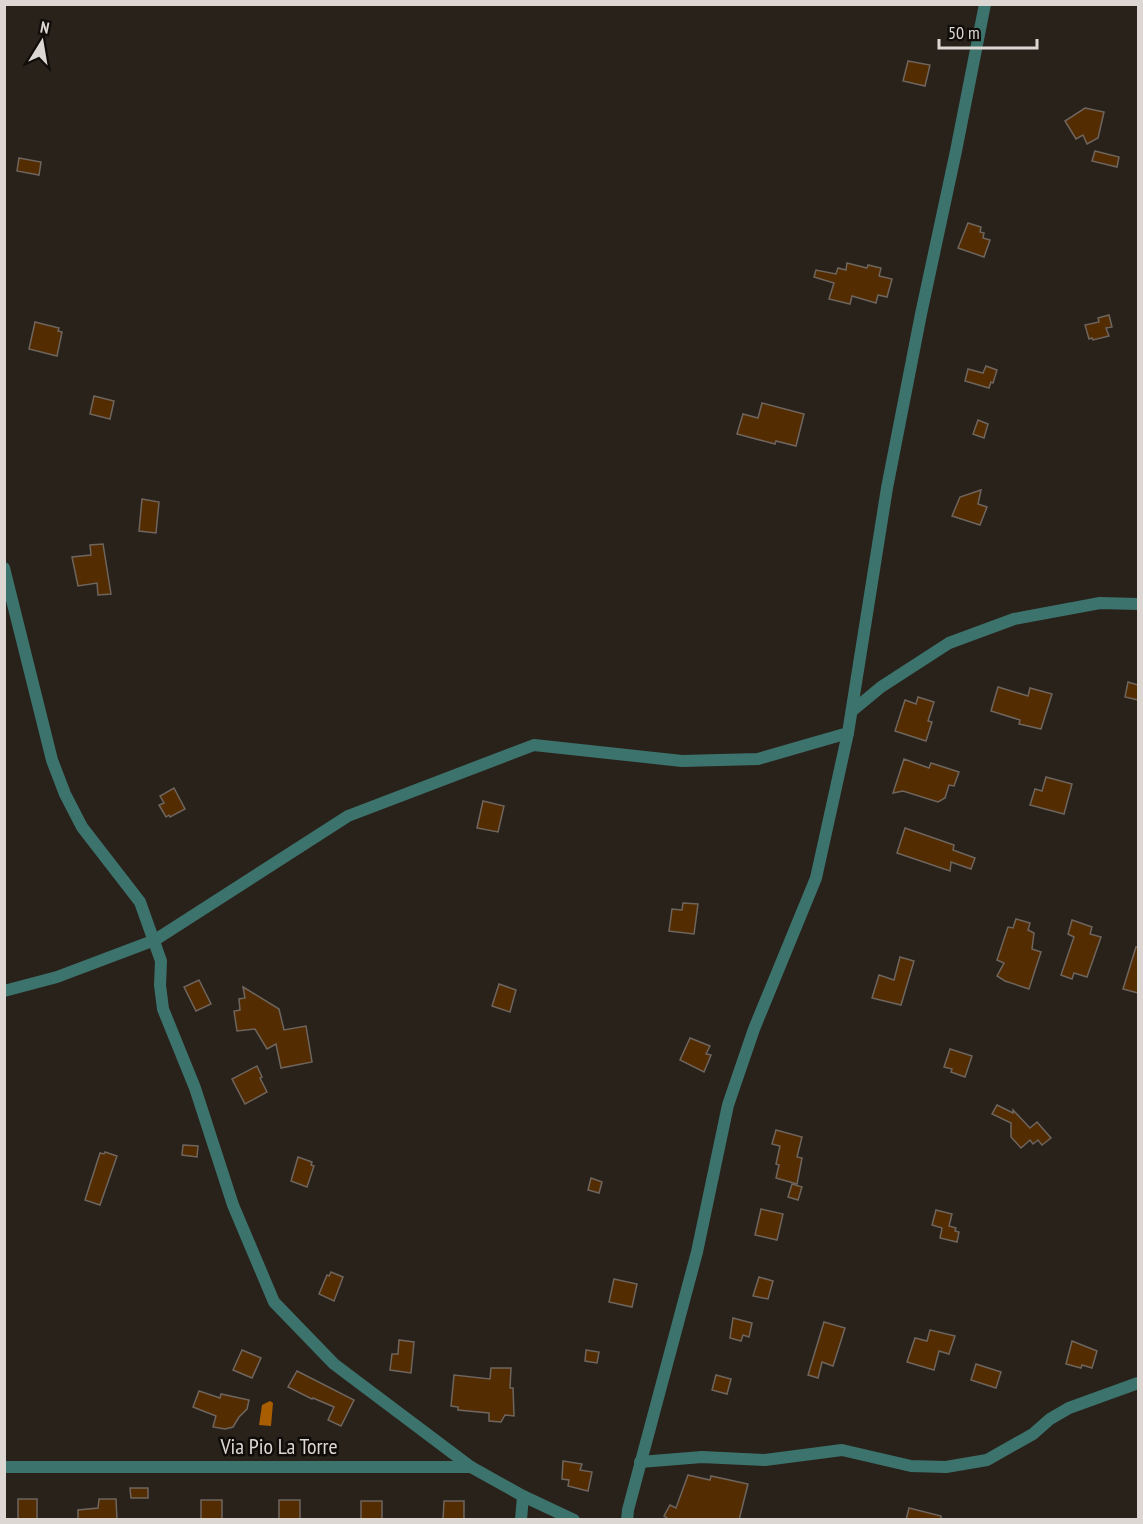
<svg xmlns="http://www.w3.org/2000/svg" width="1143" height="1524" viewBox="0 0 1143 1524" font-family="'PT Sans Narrow',sans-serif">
<rect width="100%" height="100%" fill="#29221b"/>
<!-- water -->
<polygon fill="#a75d00" points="270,1401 273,1403 271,1426 259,1425 262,1405"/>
<!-- building -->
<g fill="#532c01" stroke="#6e655e" stroke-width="1.5">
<polygon points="908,61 930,65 925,86 903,81"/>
<polygon points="1085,108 1104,112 1098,138 1087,144 1083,135 1076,139 1065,121"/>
<polygon points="1095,151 1119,157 1117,167 1092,161"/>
<polygon points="19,158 41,162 39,175 17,171"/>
<polygon points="968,223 981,227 980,232 984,233 983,238 990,240 984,257 958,248"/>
<polygon points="847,263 867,268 868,265 881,268 879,276 892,279 887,297 878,295 876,303 852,296 850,304 829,299 834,283 814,277 816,270 836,274 838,268 846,270"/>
<polygon points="1109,315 1112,327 1106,328 1109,336 1093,340 1092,338 1089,339 1085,325 1099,322 1098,318"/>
<polygon points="35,322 59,328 58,331 62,332 57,356 29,349"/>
<polygon points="986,366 997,370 993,383 991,382 989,388 965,381 968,369 983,373"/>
<polygon points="94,396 114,401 110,419 90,414"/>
<polygon points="762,403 804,414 796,446 776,441 775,444 737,434 743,414 758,418"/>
<polygon points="978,420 988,424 984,438 973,434"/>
<polygon points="981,490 978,504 987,507 980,525 952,516 960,497"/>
<polygon points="142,499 159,502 156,533 139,531"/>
<polygon points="103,544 111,594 98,595 97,583 78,586 72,557 91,555 90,545"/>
<polygon points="1128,682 1138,685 1138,700 1125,697"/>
<polygon points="998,687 1028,696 1030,688 1052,694 1041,729 1019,724 1020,720 991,711"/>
<polygon points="918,697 934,702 928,721 932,722 926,741 895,731 905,700 916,704"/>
<polygon points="904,759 929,768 931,763 959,772 954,786 949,785 945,798 938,802 903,791 893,793"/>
<polygon points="1046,777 1072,784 1064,814 1030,805 1035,789 1042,791"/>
<polygon points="174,788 185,809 170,817 169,815 166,817 159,805 164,803 160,796"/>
<polygon points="483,801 504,806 498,832 477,828"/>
<polygon points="905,828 954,845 953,850 975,858 971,869 951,862 950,871 897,853"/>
<polygon points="683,903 698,904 694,934 669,931 672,909 682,910"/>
<polygon points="1016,919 1030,923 1028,930 1034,933 1032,949 1041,952 1029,989 1005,981 997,976 1004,963 997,960 1008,927 1013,928"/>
<polygon points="1072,920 1092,927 1090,934 1101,937 1087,977 1074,973 1072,979 1061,975 1074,937 1068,934"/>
<polygon points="1136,947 1138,947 1138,993 1123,989"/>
<polygon points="900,957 914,961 901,1005 872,998 879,975 894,980"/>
<polygon points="199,980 211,1004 196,1011 184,987"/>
<polygon points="499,984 516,990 510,1012 492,1006"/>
<polygon points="243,987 279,1009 284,1030 306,1026 312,1062 281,1068 276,1044 267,1049 255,1029 237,1031 234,1011 240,1010 239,999 245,998"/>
<polygon points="690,1038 710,1046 706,1054 711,1055 704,1072 680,1060"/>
<polygon points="950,1049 972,1056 965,1077 951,1072 952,1069 944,1067"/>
<polygon points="257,1066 262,1077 260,1078 267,1092 245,1104 232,1079"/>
<polygon points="997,1105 1013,1113 1013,1110 1030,1128 1037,1122 1051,1138 1042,1145 1038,1140 1033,1144 1030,1140 1021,1148 1011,1137 1011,1123 992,1114"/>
<polygon points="776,1130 802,1137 797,1157 802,1158 797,1184 776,1178 779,1165 776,1164 780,1146 772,1144"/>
<polygon points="183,1145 198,1146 197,1157 182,1155"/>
<polygon points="105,1152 117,1156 100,1205 85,1200 100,1153 104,1154"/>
<polygon points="298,1157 312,1162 311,1165 314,1166 307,1187 291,1181"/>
<polygon points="591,1178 602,1182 599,1193 588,1190"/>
<polygon points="792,1184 802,1187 798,1200 788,1197"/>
<polygon points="761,1209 783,1214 777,1240 755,1235"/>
<polygon points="936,1210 952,1214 949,1226 956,1228 955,1231 959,1232 957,1242 940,1238 942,1228 932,1225"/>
<polygon points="331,1272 343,1277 334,1301 319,1294 327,1275 329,1276"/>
<polygon points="759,1277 773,1281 768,1299 753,1296"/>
<polygon points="614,1279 637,1284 632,1307 609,1302"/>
<polygon points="733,1318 752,1323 749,1337 743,1335 741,1341 730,1338"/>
<polygon points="824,1322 845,1328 833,1366 822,1362 818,1378 808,1375"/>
<polygon points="930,1330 955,1336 949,1354 939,1351 934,1370 907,1362 915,1338 927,1341"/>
<polygon points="399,1340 414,1342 411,1373 390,1370 392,1354 398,1354"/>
<polygon points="1072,1341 1097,1351 1092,1368 1082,1365 1081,1368 1066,1364"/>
<polygon points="242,1350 261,1358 252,1378 233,1370"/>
<polygon points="586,1350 599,1352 597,1363 585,1361"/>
<polygon points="976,1364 1001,1372 996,1388 971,1380"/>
<polygon points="491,1368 511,1368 510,1388 513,1388 514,1416 505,1415 501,1422 489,1421 489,1413 458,1410 458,1407 451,1406 454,1375 490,1379"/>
<polygon points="297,1371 354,1400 341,1426 328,1420 334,1407 313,1398 312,1399 288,1387"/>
<polygon points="716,1375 731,1379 727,1394 712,1390"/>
<polygon points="199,1391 220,1398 221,1394 249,1400 247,1409 239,1417 233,1427 225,1429 213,1427 216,1416 193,1407"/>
<polygon points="563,1461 582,1464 580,1470 592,1472 588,1491 568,1486 569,1480 562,1479"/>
<polygon points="688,1475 710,1480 711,1476 748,1484 739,1520 670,1520 664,1516 670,1505 676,1508"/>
<polygon points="130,1488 148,1488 148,1498 131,1498"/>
<rect x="18" y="1499" width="19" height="21"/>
<polygon points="99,1499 116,1499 117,1520 78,1520 78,1510 98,1508"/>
<rect x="201" y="1500" width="21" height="20"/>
<rect x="279" y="1500" width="21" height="20"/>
<rect x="361" y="1501" width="21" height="19"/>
<polygon points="444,1501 464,1501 464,1520 443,1520"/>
<polygon points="909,1508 941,1516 941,1520 906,1520"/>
</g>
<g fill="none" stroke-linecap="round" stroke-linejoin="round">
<!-- minor -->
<g stroke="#3d736d" stroke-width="12">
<polyline points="4,568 52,760 65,794 82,827 140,902 161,961 160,985 163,1009 195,1088 233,1205 274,1302 334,1364 471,1467 523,1496 574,1520"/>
<polyline points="852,711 881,687 949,643 1014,619 1100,603 1138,604"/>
<polyline points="4,991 57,977 155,940 348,816 534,745 682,761 758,759 848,733 887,488 921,314 956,151 985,4"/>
<polyline points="640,1462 702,1457 765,1460 842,1450 911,1466 946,1467 987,1460 1033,1434 1050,1419 1069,1408 1138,1383"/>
<polyline points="4,1467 471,1467"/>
<polyline points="521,1520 523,1496"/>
<polyline points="627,1520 628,1510 697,1252 728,1105 754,1029 816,878 848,733"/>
</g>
</g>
<g text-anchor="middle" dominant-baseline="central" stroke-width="5" stroke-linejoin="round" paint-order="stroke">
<!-- street labels -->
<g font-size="22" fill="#dcd7d3" stroke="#0f0c09">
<text x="279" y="1446">Via Pio La Torre</text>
</g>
</g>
<!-- border -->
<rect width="1143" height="1524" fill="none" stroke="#dcd7d3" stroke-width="12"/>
<!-- north arrow -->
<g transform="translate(42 42) rotate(11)" stroke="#0f0c09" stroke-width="4.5" paint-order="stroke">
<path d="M0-4.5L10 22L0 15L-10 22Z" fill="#dcd7d3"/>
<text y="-9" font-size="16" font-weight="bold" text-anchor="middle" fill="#dcd7d3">N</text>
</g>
<!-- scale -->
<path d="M939 39v9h98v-9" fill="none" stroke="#dcd7d3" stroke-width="3"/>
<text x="948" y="39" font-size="18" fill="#dcd7d3" stroke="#0f0c09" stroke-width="4.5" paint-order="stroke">50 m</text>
</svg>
